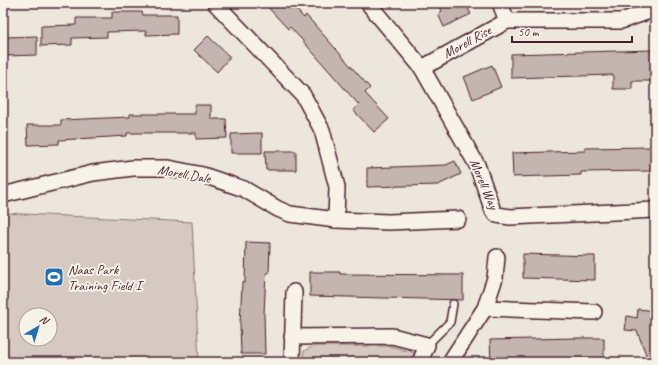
<svg xmlns="http://www.w3.org/2000/svg" width="658" height="365" viewBox="0 0 658 365" font-family="Caveat,sans-serif">
<rect width="100%" height="100%" fill="#ece6dd"/>
<filter id="ink" filterUnits="userSpaceOnUse"><feTurbulence type="fractalNoise" baseFrequency=".025" numOctaves="2"/><feDisplacementMap in="SourceGraphic" scale="8" xChannelSelector="R" yChannelSelector="G"/><feConvolveMatrix kernelMatrix="1 2 1 2 8 2 1 2 1" color-interpolation-filters="sRGB"/></filter>
<g filter="url(#ink)">
<!-- green -->
<g fill="#d5c9c2" stroke="#907476" fill-rule="evenodd">
<path d="M3,213L192,222L199,362H3ZM26,315H50V339H26Z"/>
<polygon points="314,346 390,346 415,353 414,362 302,362 304,351"/>
</g>
<!-- building -->
<g fill="#c4b5b0" stroke="#4a1f2b">
<polygon points="264,3 290,3 304,18 306,15 370,88 365,93 389,119 374,132 353,110 359,105 302,40 290,27 288,29"/>
<polygon points="438,3 465,3 471,14 444,27 438,14 442,11"/>
<polygon points="112,12 142,12 143,15 177,15 177,34 146,35 146,31 107,32 107,37 72,38 72,45 41,46 41,26 76,25 76,18 112,18"/>
<polygon points="37,36 37,55 6,56 6,37"/>
<polygon points="208,36 230,57 217,72 194,50"/>
<polygon points="653,50 653,81 632,81 632,89 613,89 613,75 511,78 511,54"/>
<polygon points="492,65 501,87 473,99 464,77"/>
<polygon points="195,105 211,105 211,119 226,119 227,138 196,139 196,133 127,133 127,136 59,140 59,144 28,145 27,125 61,125 61,120 130,117 130,114 195,114"/>
<polygon points="262,133 262,153 231,153 231,134"/>
<polygon points="651,147 652,171 581,172 581,175 513,177 512,153 585,151 585,148"/>
<polygon points="265,151 296,151 296,170 266,170"/>
<polygon points="455,161 461,174 438,185 367,187 367,168 446,165"/>
<polygon points="246,242 270,243 269,273 266,273 264,314 265,354 241,354 240,324 242,282 245,283"/>
<polygon points="523,254 595,256 595,280 523,278"/>
<polygon points="310,272 340,272 340,274 463,275 463,300 310,296"/>
<polygon points="638,309 655,311 655,362 649,362 637,331 625,330 627,316 637,318"/>
<polygon points="576,338 604,338 604,362 491,362 490,340"/>
</g>
<g fill="none" stroke-linecap="round" stroke-linejoin="round">
<defs>
<polyline id="lane" points="427,345 450,322 453,304"/>
<g id="street">
<polyline points="215,3 303,95 322,130 337,187 336,220"/>
<polyline points="368,3 422,68 477,165 493,211 497,215 510,217 655,210"/>
<polyline points="500,3 507,21"/>
<polyline points="422,68 507,21 621,21 650,11 655,7"/>
<polyline points="3,195 93,173 133,168 168,168 203,175 244,189 278,209 290,214 336,220 389,222 458,219"/>
<polyline points="485,308 594,312"/>
<polyline points="292,337 392,336 427,345 420,362"/>
<polyline points="292,362 294,292"/>
<polyline points="450,362 485,308 495,278 497,257"/>
</g>
</defs>
<!-- lane casing -->
<use href="#lane" stroke="#4a1f2b" stroke-width="10"/>
<!-- street casing -->
<use href="#street" stroke="#4a1f2b" stroke-width="18"/>
<!-- lane -->
<use href="#lane" stroke="#f7f3e8" stroke-width="7"/>
<!-- street -->
<use href="#street" stroke="#f7f3e8" stroke-width="15"/>
</g>
</g>
<!-- icons -->
<defs>
<symbol id="stadium-square" viewBox="-11 -11 22 22"><rect x="-9" y="-9" width="18" height="18" rx="4" fill="#1f6fb2" stroke="#f7f3e8"/><path d="M0-5a6.5 5 0 1 0 0 10a6.5 5 0 1 0 0-10ZM-3.5-1.8h7v3.6h-7Z" fill="#fff"/></symbol>
</defs>
<g fill-rule="evenodd">
<use href="#stadium-square" x="43" y="266" width="22" height="22"/>
</g>
<g text-anchor="middle" dominant-baseline="central" stroke-width="4" stroke-linejoin="round" paint-order="stroke">
<!-- street labels -->
<g font-size="14" fill="#4a1f2b" stroke="#f7f3e8">
<text transform="translate(467 42) rotate(-29)">Morell Rise</text>
<text transform="translate(184 174) rotate(10)">Morell Dale</text>
<text transform="translate(484 184) rotate(67)">Morell Way</text>
</g>
<!-- poi labels -->
<g font-size="14" fill="#4a1f2b" stroke="#f7f3e8" text-anchor="start">
<text x="68" y="269">Naas Park<tspan x="68" dy="16">Training Field I</tspan></text>
</g>
</g>
<!-- margin -->
<rect width="658" height="365" fill="none" stroke="#f7f3e8" stroke-width="16"/>
<rect x="8" y="8" width="642" height="349" fill="none" stroke="#4a1f2b" stroke-width="1.5" filter="url(#ink)"/>
<!-- north arrow -->
<g transform="translate(38 327) rotate(38)"><circle r="19" fill="#f7f3e8" stroke="#b29e9c"/>
<path d="M0-3L7 15L0 10L-7 15Z" fill="#1f6fb2"/>
<text y="-6" font-size="11" font-weight="bold" text-anchor="middle" fill="#4a1f2b">N</text>
</g>
<!-- scale -->
<path d="M512 36v6h120v-6" fill="none" stroke="#4a1f2b" stroke-width="2"/>
<text x="518" y="36" font-size="12" fill="#4a1f2b" stroke="#f7f3e8" stroke-width="3" paint-order="stroke">50 m</text>
</svg>
